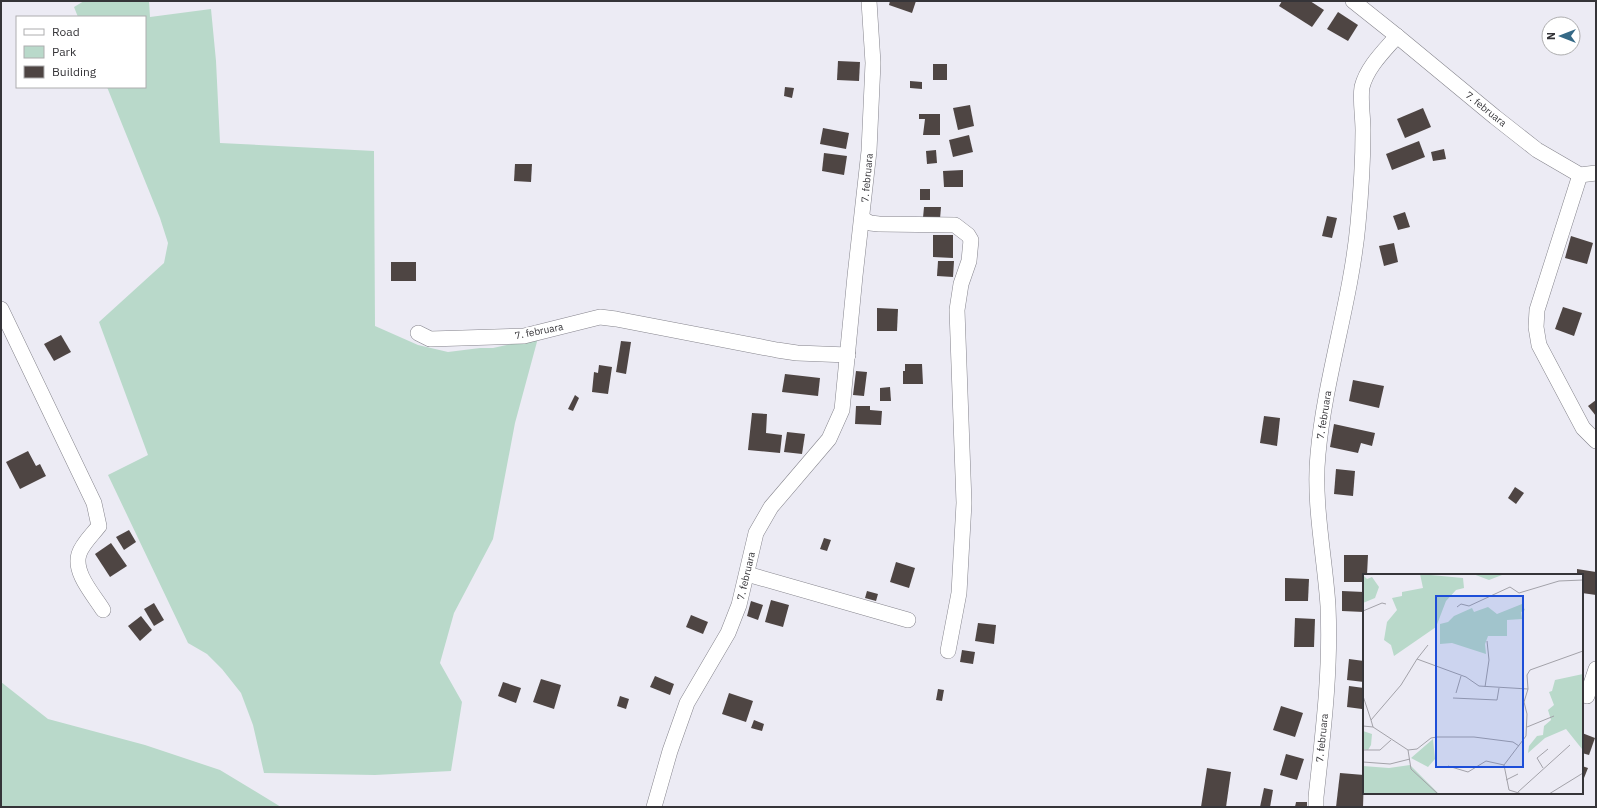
<svg xmlns="http://www.w3.org/2000/svg" width="1597" height="808" viewBox="0 0 1597 808" font-family="'IBM Plex Sans',sans-serif">
<rect width="100%" height="100%" fill="#ecebf4"/>
<!-- green -->
<g fill="#b9d9ca">
<polygon points="84,1 149,1 150,17 211,9 216,61 220,143 374,151 375,326 418,345 448,352 480,348 493,348 538,338 515,423 493,539 454,613 440,663 462,702 451,771 375,775 264,773 253,725 241,693 222,669 207,654 188,643 108,475 148,455 99,322 164,263 168,243 160,218 107,87 145,87 145,17 78,17 74,7"/>
<polygon points="1,682 48,719 145,745 220,770 281,807 1,807"/>
</g>
<!-- building -->
<g fill="#4e4543">
<polygon points="890,1 916,1 912,13 889,5"/>
<polygon points="1282,1 1310,1 1324,10 1312,27 1279,6"/>
<polygon points="1338,12 1358,25 1348,41 1327,29"/>
<polygon points="838,61 860,62 859,81 837,80"/>
<rect x="933" y="64" width="14" height="16"/>
<polygon points="910,81 922,82 922,89 910,88"/>
<polygon points="785,87 794,88 792,98 784,96"/>
<polygon points="970,105 974,126 958,130 953,108"/>
<polygon points="1423,108 1431,127 1405,138 1397,119"/>
<polygon points="919,114 940,114 940,135 923,135 925,119 919,119"/>
<polygon points="823,128 849,133 846,149 820,144"/>
<polygon points="969,135 973,152 953,157 949,140"/>
<polygon points="1419,141 1425,157 1392,170 1386,154"/>
<polygon points="1444,149 1446,159 1433,161 1431,152"/>
<polygon points="936,150 937,163 927,164 926,151"/>
<polygon points="824,153 847,156 844,175 822,171"/>
<polygon points="515,164 532,164 531,182 514,181"/>
<polygon points="963,170 963,187 944,187 943,171"/>
<rect x="920" y="189" width="10" height="11"/>
<polygon points="924,207 941,207 940,219 923,218"/>
<polygon points="1405,212 1410,227 1398,230 1393,216"/>
<polygon points="1327,216 1337,218 1332,238 1322,236"/>
<polygon points="933,235 953,235 953,258 933,257"/>
<polygon points="1571,236 1593,243 1587,264 1565,258"/>
<polygon points="1394,243 1398,262 1384,266 1379,246"/>
<polygon points="938,261 954,261 953,277 937,276"/>
<rect x="391" y="262" width="25" height="19"/>
<polygon points="1563,307 1582,313 1574,336 1555,329"/>
<polygon points="877,308 898,309 897,331 877,331"/>
<polygon points="61,335 71,352 54,361 44,344"/>
<polygon points="621,341 631,342 626,374 616,372"/>
<polygon points="905,364 922,364 923,384 903,384 903,371 905,371"/>
<polygon points="599,365 612,367 608,394 592,392 594,372 598,373"/>
<polygon points="856,371 867,372 864,396 853,395"/>
<polygon points="785,374 820,378 818,396 782,392"/>
<polygon points="1353,380 1384,386 1379,408 1349,401"/>
<polygon points="890,387 891,401 880,401 880,388"/>
<polygon points="575,395 579,398 573,411 568,409"/>
<polygon points="1596,400 1596,416 1588,406"/>
<polygon points="856,406 870,406 870,410 882,411 881,425 855,424"/>
<polygon points="752,413 767,414 766,433 782,435 780,453 748,450"/>
<polygon points="1264,416 1280,418 1277,446 1260,443"/>
<polygon points="1334,424 1375,433 1372,446 1361,443 1358,453 1330,447"/>
<polygon points="787,432 805,434 802,454 784,452"/>
<polygon points="28,451 36,466 40,464 46,476 20,489 6,462"/>
<polygon points="1336,469 1355,471 1353,496 1334,494"/>
<polygon points="1515,487 1524,493 1516,504 1508,498"/>
<polygon points="129,530 136,542 124,550 116,537"/>
<polygon points="824,538 831,540 827,551 820,549"/>
<polygon points="111,543 127,566 110,577 95,554"/>
<polygon points="1344,555 1368,555 1367,575 1364,575 1364,582 1344,582"/>
<polygon points="896,562 915,568 909,588 890,582"/>
<polygon points="1577,569 1596,572 1596,595 1582,593 1582,575 1577,575"/>
<polygon points="1285,578 1309,579 1308,601 1285,601"/>
<polygon points="867,591 878,594 876,601 865,598"/>
<polygon points="1342,591 1364,592 1364,612 1342,611"/>
<polygon points="771,600 789,605 783,627 765,622"/>
<polygon points="751,601 763,605 758,620 747,616"/>
<polygon points="154,603 164,620 154,626 144,609"/>
<polygon points="691,615 708,622 703,634 686,627"/>
<polygon points="141,616 152,630 140,641 128,626"/>
<polygon points="1295,618 1315,619 1314,647 1294,647"/>
<polygon points="978,623 996,625 994,644 975,641"/>
<polygon points="962,650 975,652 973,664 960,662"/>
<polygon points="1349,659 1364,661 1364,682 1347,680"/>
<polygon points="655,676 674,684 670,695 650,687"/>
<polygon points="541,679 561,685 554,709 533,702"/>
<polygon points="503,682 521,688 516,703 498,696"/>
<polygon points="1349,686 1364,688 1362,709 1347,707"/>
<polygon points="938,689 944,690 942,701 936,700"/>
<polygon points="729,693 753,701 746,722 722,714"/>
<polygon points="620,696 629,699 626,709 617,706"/>
<polygon points="1281,706 1303,713 1295,737 1273,730"/>
<polygon points="754,720 764,724 762,731 751,728"/>
<polygon points="1582,733 1595,738 1589,755 1582,753"/>
<polygon points="1286,754 1304,759 1297,780 1280,775"/>
<polygon points="1582,766 1588,768 1582,783"/>
<polygon points="1207,768 1231,772 1226,807 1201,807"/>
<polygon points="1340,773 1364,775 1363,807 1336,807"/>
<polygon points="1264,788 1273,790 1270,807 1260,807"/>
<polygon points="1296,802 1307,802 1307,807 1295,807"/>
</g>
<g fill="none" stroke-linecap="round" stroke-linejoin="round">
<defs>
<g id="street">
<polyline points="1353,1 1397,36 1495,117 1537,150 1580,175 1596,173"/>
<polyline points="1580,175 1537,310 1536,327 1539,345 1583,428 1596,441"/>
<polyline points="863,219 870,223 879,224 955,225 968,235 971,240 969,261 961,284 957,310 964,503 959,593 948,651"/>
<path d="M1,309L94,503L99,526C92,535 82,544 79,554C73,573 94,595 103,610"/>
<polyline points="418,333 430,339 524,336 600,317 616,319 777,350 797,353 848,355"/>
<polyline points="747,574 908,620"/>
<polyline points="1587,696 1596,669"/>
<polyline points="654,807 670,751 687,703 728,633 739,605 756,533 771,507 829,439 842,410 855,276 869,151 873,63 869,1"/>
<path d="M1316,807V797C1323,733 1331,671 1328,606C1325,558 1313,503 1318,454C1325,377 1351,301 1358,224C1361,193 1363,161 1363,130C1363,117 1360,99 1362,87C1367,67 1384,51 1397,36"/>
</g>
</defs>
<!-- street casing -->
<use href="#street" stroke="#85848c" stroke-width="16"/>
<!-- street -->
<use href="#street" stroke="#fff" stroke-width="15"/>
</g>
<g text-anchor="middle" dominant-baseline="central" stroke-width="4" stroke-linejoin="round" paint-order="stroke">
<!-- street labels -->
<g font-size="10" fill="#353438" stroke="#fff">
<text transform="translate(1486 109) rotate(39)">7. februara</text>
<text transform="translate(867 178) rotate(-85)">7. februara</text>
<text transform="translate(539 331) rotate(-11)">7. februara</text>
<text transform="translate(1324 415) rotate(-81)">7. februara</text>
<text transform="translate(746 576) rotate(-77)">7. februara</text>
<text transform="translate(1322 738) rotate(-84)">7. februara</text>
</g>
</g>
<!-- overview -->
<g transform="translate(1363 574)">
<rect width="220" height="220" fill="#ecebf4"/>
<path d="M57,0L100,4L101,14L93,16L83,27L73,53L31,82L28,71L21,66L24,48L34,36L29,24L39,22V18L60,14ZM110,0H131L139,1L126,6ZM0,1L4,5L9,3L16,13L12,24L0,29ZM159,30L162,36L158,38L159,45L144,46V62H125L122,70L123,80L89,69L77,70V50L85,48L91,42L109,34L111,38L125,33L134,40ZM220,100L219,175L203,155L182,164L165,179L166,172L174,162L180,161L181,152L188,146L185,136L191,131L186,118L189,117L192,106ZM0,157L9,160L8,171L5,176L0,175ZM70,165L72,185L65,193L48,184ZM47,191L76,220H0V192L26,194Z" fill="#b9d9ca"/>
<path fill="none" stroke="#a3a2a9" stroke-width="1" d="M94,33L98,30L106,32L147,13L156,19L196,7L220,6M0,37L19,29L23,30M54,85L65,71M122,113L126,86L124,67M165,115L164,101L167,96L220,77M93,119L98,102M0,122L8,146M90,124L134,126L136,114M0,152L10,153L45,176L48,195L75,220M10,153L8,146L38,111L54,85L103,103L116,112L165,115L161,128L164,140L163,162L141,191L146,216L159,220M164,153L191,142M0,176H17L28,166M45,176L54,175L68,164L74,163H111L150,168L156,172M0,188L27,190L47,185M85,192L105,198L123,187L141,191M180,194L174,184L185,175M143,206L155,200M155,218L207,171M186,220L220,199"/>
<path fill="#1d4ed8" fill-opacity="0.15" stroke="#1d4ed8" stroke-width="2" d="M73,22H160V193H73Z"/>
<rect width="220" height="220" fill="none" stroke="#353438" stroke-width="2"/>
</g>
<!-- border -->
<rect width="1597" height="808" fill="none" stroke="#353438" stroke-width="4"/>
<!-- legend -->
<rect x="16" y="16" width="130" height="72" fill="#ffffff" stroke="#aeaeaf"/>
<rect x="24" y="29" width="20" height="6" fill="#ffffff" stroke="#aeaeaf"/>
<text x="52" y="36" font-size="12" fill="#353438">Road</text>
<rect x="24" y="46" width="20" height="12" fill="#b9d9ca" stroke="#aeaeaf"/>
<text x="52" y="56" font-size="12" fill="#353438">Park</text>
<rect x="24" y="66" width="20" height="12" fill="#4e4543" stroke="#aeaeaf"/>
<text x="52" y="76" font-size="12" fill="#353438">Building</text>
<!-- north arrow -->
<g transform="translate(1561 36) rotate(270)"><circle r="19" fill="#ffffff" stroke="#aeaeaf"/>
<path d="M0-3L7 15L0 10L-7 15Z" fill="#356986"/>
<text y="-6" font-size="11" font-weight="bold" text-anchor="middle" fill="#353438">N</text>
</g>
</svg>
